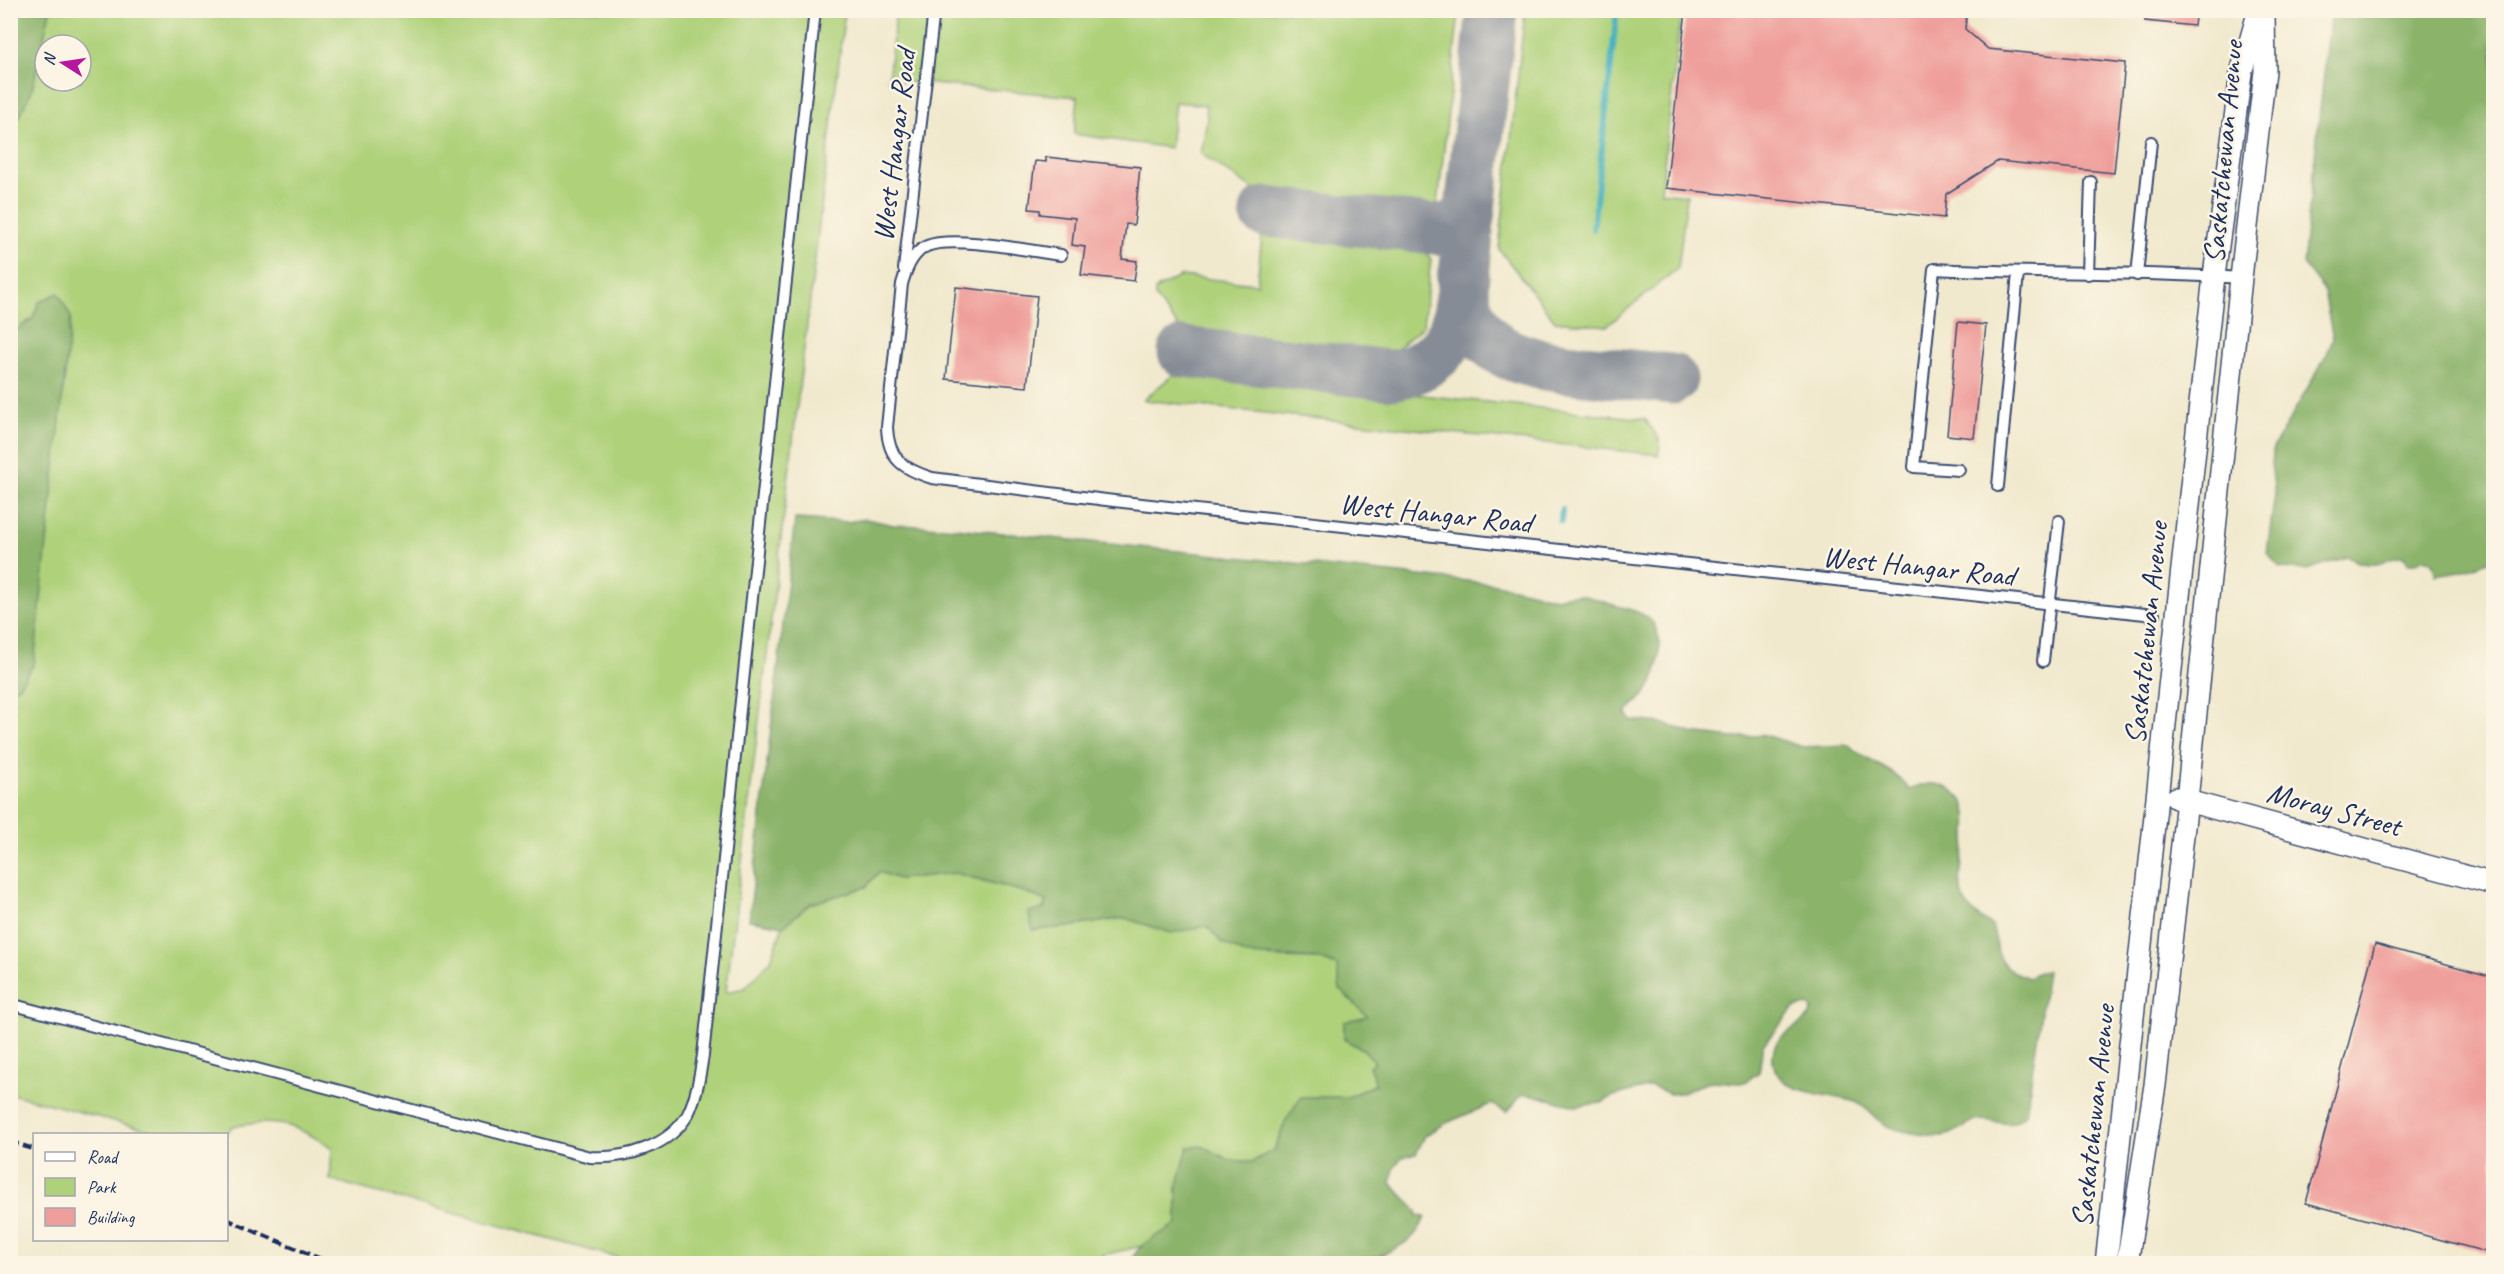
<svg xmlns="http://www.w3.org/2000/svg" width="2504" height="1274" viewBox="0 0 2504 1274" font-family="Caveat,sans-serif">
<rect width="100%" height="100%" fill="#fcf5e5"/>
<filter id="ink" filterUnits="userSpaceOnUse"><feTurbulence type="fractalNoise" baseFrequency=".0167" numOctaves="2"/><feDisplacementMap in="SourceGraphic" scale="12" xChannelSelector="R" yChannelSelector="G"/><feConvolveMatrix kernelMatrix="1 2 1 2 8 2 1 2 1" color-interpolation-filters="sRGB"/></filter>
<filter id="wash" filterUnits="userSpaceOnUse"><feTurbulence type="fractalNoise" baseFrequency=".008" numOctaves="4" result="noise"/><feDisplacementMap in="SourceGraphic" scale="24" xChannelSelector="R" yChannelSelector="G"/><feGaussianBlur stdDeviation="1.35" result="paint"/><feColorMatrix in="noise" values="0 0 0 0 0 0 0 0 0 0 0 0 0 0 0 0 0 1.4 0 .05"/><feComposite in="paint" operator="in"/></filter>
<g filter="url(#wash)">
<rect width="100%" height="100%" fill="#f1e9cd"/>
<!-- green -->
<g fill="#afd17a" stroke="#65806c" stroke-width="1.5" fill-rule="evenodd">
<path d="M10,11H845L726,992L745,988L771,960L783,926L810,904L833,895L879,872L899,879L955,873L1025,892L1046,901L1034,930L1067,927L1125,918L1171,932L1207,926L1222,943L1272,958L1319,959L1337,966L1340,990L1368,1016L1344,1039L1364,1050L1376,1062V1084L1348,1097H1301L1286,1120L1274,1150L1252,1162L1229,1160L1202,1146L1177,1188V1224L1142,1246L1103,1255L1104,1264L638,1263L330,1180L332,1148C292,1122 280,1120 233,1126L226,1134H163L11,1094ZM45,45H81V81H45Z"/>
<polygon points="896,11 1459,11 1438,203 1421,215 1267,199 1201,154 1207,119 1206,105 1175,102 1170,148 1074,134 1078,97 888,80"/>
<polygon points="1525,11 1681,11 1661,192 1687,195 1678,268 1607,326 1555,321 1499,249"/>
<polygon points="1263,225 1418,242 1431,259 1423,326 1389,356 1184,334 1155,297 1155,290 1181,276 1257,284"/>
<polygon points="1180,369 1645,419 1660,440 1659,455 1143,400"/>
</g>
<!-- forest -->
<g fill="#8bb36a" stroke="#537164" stroke-width="1.5">
<polygon points="11,10 50,11 32,90 11,134"/>
<path d="M2331,11H2493V559L2461,571L2435,575L2434,567L2431,560L2423,558L2416,563H2408L2404,557C2393,555 2386,563 2376,564C2366,565 2355,561 2347,557L2306,570L2280,568L2267,553L2275,494L2271,464L2273,448L2327,354L2333,339L2324,291L2303,264Z"/>
<polygon points="58,293 71,317 34,664 19,686 11,690 11,334 33,318 39,302"/>
<path d="M795,519L847,522L866,519L894,525L945,527L1496,584L1556,598C1575,591 1592,597 1610,604C1622,608 1639,610 1649,619C1666,633 1659,674 1648,690C1642,699 1633,705 1626,713L1631,720L1662,723L1692,733L1733,738L1764,735L1803,747L1849,745C1866,763 1896,768 1909,790C1927,783 1935,780 1953,791C1986,814 1951,863 1963,897C1968,911 1980,918 1992,926C2001,956 1994,967 2029,978L2036,973L2047,971L2026,1114C2007,1131 2001,1120 1980,1120C1966,1121 1959,1132 1947,1135C1933,1138 1892,1131 1881,1122C1872,1116 1866,1106 1856,1102C1830,1093 1771,1096 1773,1056C1774,1032 1799,1030 1811,1014L1812,1009L1808,1005L1794,1008L1763,1045L1759,1072L1745,1082L1739,1083L1712,1081L1680,1093L1670,1094L1651,1086L1613,1096L1602,1103L1576,1106L1528,1094L1522,1095L1507,1112L1491,1104L1444,1124L1425,1136L1416,1154L1401,1158L1394,1168L1391,1183L1417,1211V1215L1425,1217C1415,1247 1388,1249 1366,1263H1131C1135,1244 1161,1234 1177,1224V1188L1188,1147L1202,1146L1229,1160L1252,1162L1274,1150L1286,1120L1301,1097H1348L1376,1084L1369,1066L1375,1062L1364,1050L1344,1039V1022L1367,1016L1340,990L1337,966L1319,959L1247,955L1222,943L1207,926L1171,933L1125,918L1067,927L1033,930L1028,912L1044,909L1046,901L1025,892L955,873L899,879L879,872L866,887L810,904L783,926L749,920Z"/>
</g>
<g fill="none" stroke-linecap="round" stroke-linejoin="round">
<!-- stream -->
<g stroke="#40afbc" stroke-width="6">
<polyline points="1593,229 1617,10"/>
<polyline points="1561,521 1562,509"/>
</g>
<!-- taxiway -->
<g stroke="#868c96" stroke-width="51">
<polyline points="1470,209 1492,10"/>
<path d="M1462,279C1470,356 1520,363 1584,370C1613,373 1642,376 1672,379"/>
<path d="M1183,352L1390,375C1413,373 1435,361 1448,341C1464,317 1467,240 1470,209L1464,221L1443,230L1265,212"/>
</g>
</g>
<g id="blocks">
<!-- building -->
<g fill="#ef9f9b">
<polygon points="1686,10 1967,10 1965,29 1988,49 2125,63 2114,173 1998,161 1946,194 1944,218 1666,188"/>
<polygon points="2145,10 2196,10 2194,26 2145,21"/>
<polygon points="1046,157 1140,167 1134,225 1126,224 1122,259 1137,261 1134,281 1081,275 1085,247 1072,245 1075,218 1040,214 1040,210 1029,209 1035,161 1046,162"/>
<polygon points="956,287 1037,296 1027,387 946,379"/>
<polygon points="1958,322 1986,325 1974,438 1947,435"/>
<polygon points="2375,944 2493,977 2493,1254 2306,1203"/>
</g>
</g>
</g>
<g filter="url(#ink)">
<use href="#blocks" fill-opacity="0" stroke="#3b4b6f" stroke-width="1.5"/>
<g fill="none" stroke-linecap="round" stroke-linejoin="round">
<defs>
<g id="lane">
<path d="M1061,255C1030,251 953,235 927,246C912,253 906,270 902,284L887,427C888,459 903,469 932,478L1114,501L2154,615"/>
<polyline points="904,269 934,10"/>
<polyline points="2088,274 2091,182"/>
<polyline points="2137,275 2151,142"/>
<path d="M1959,470L1914,467L1934,269C2037,274 2139,271 2241,278"/>
<polyline points="1998,486 2018,273"/>
<polyline points="2043,661 2059,521"/>
<path d="M10,1004L590,1157C624,1159 670,1147 688,1114C697,1095 700,1075 703,1055L815,10"/>
</g>
<g id="street">
<polyline points="2176,798 2494,884"/>
<polyline points="2106,1264 2214,276 2241,73 2259,10"/>
<polyline points="2127,1264 2155,1085 2187,800 2241,278 2265,71 2264,15"/>
</g>
</defs>
<!-- lane casing -->
<use href="#lane" stroke="#3b4b6f" stroke-width="14"/>
<!-- street casing -->
<use href="#street" stroke="#3b4b6f" stroke-width="24"/>
<!-- lane -->
<use href="#lane" stroke="#fff" stroke-width="10"/>
<!-- street -->
<use href="#street" stroke="#fff" stroke-width="21"/>
<!-- rail -->
<g stroke="#1b2f5e" stroke-width="4.5" stroke-dasharray="9 4.5" stroke-linecap="butt">
<polyline points="10,1142 34,1149"/>
<polyline points="226,1219 332,1264"/>
</g>
</g>
</g>
<g text-anchor="middle" dominant-baseline="central" stroke-width="5" stroke-linejoin="round" paint-order="stroke">
<!-- street labels -->
<g font-size="30" fill="#1b2f5e" stroke="#fcf5e5">
<text transform="translate(894 145) rotate(-83)">West Hangar Road</text>
<text transform="translate(2223 152) rotate(-85)">Saskatchewan Avenue</text>
<text transform="translate(1436 513) rotate(6)">West Hangar Road</text>
<text transform="translate(1919 566) rotate(6)">West Hangar Road</text>
<text transform="translate(2146 633) rotate(-84)">Saskatchewan Avenue</text>
<text transform="translate(2334 809) rotate(15)">Moray Street</text>
<text transform="translate(2093 1116) rotate(-84)">Saskatchewan Avenue</text>
</g>
</g>
<!-- margin -->
<rect width="2504" height="1274" fill="none" stroke="#fcf5e5" stroke-width="36"/>
<!-- legend -->
<rect x="33" y="1133" width="195" height="108" fill="#fcf5e5" stroke="#a2a6af" stroke-width="1.5"/>
<rect x="45" y="1152" width="30" height="9" fill="#ffffff" stroke="#a2a6af" stroke-width="1.5"/>
<text x="87" y="1163" font-size="18" fill="#1b2f5e">Road</text>
<rect x="45" y="1178" width="30" height="18" fill="#afd17a" stroke="#a2a6af" stroke-width="1.5"/>
<text x="87" y="1193" font-size="18" fill="#1b2f5e">Park</text>
<rect x="45" y="1208" width="30" height="18" fill="#ef9f9b" stroke="#a2a6af" stroke-width="1.5"/>
<text x="87" y="1223" font-size="18" fill="#1b2f5e">Building</text>
<!-- north arrow -->
<g transform="translate(63 63) rotate(282)"><circle r="28" fill="#fcf5e5" stroke="#a2a6af" stroke-width="1.5"/>
<path d="M0-4.5L10 22L0 15L-10 22Z" fill="#b5179e"/>
<text y="-9" font-size="16" font-weight="bold" text-anchor="middle" fill="#1b2f5e">N</text>
</g>
</svg>
